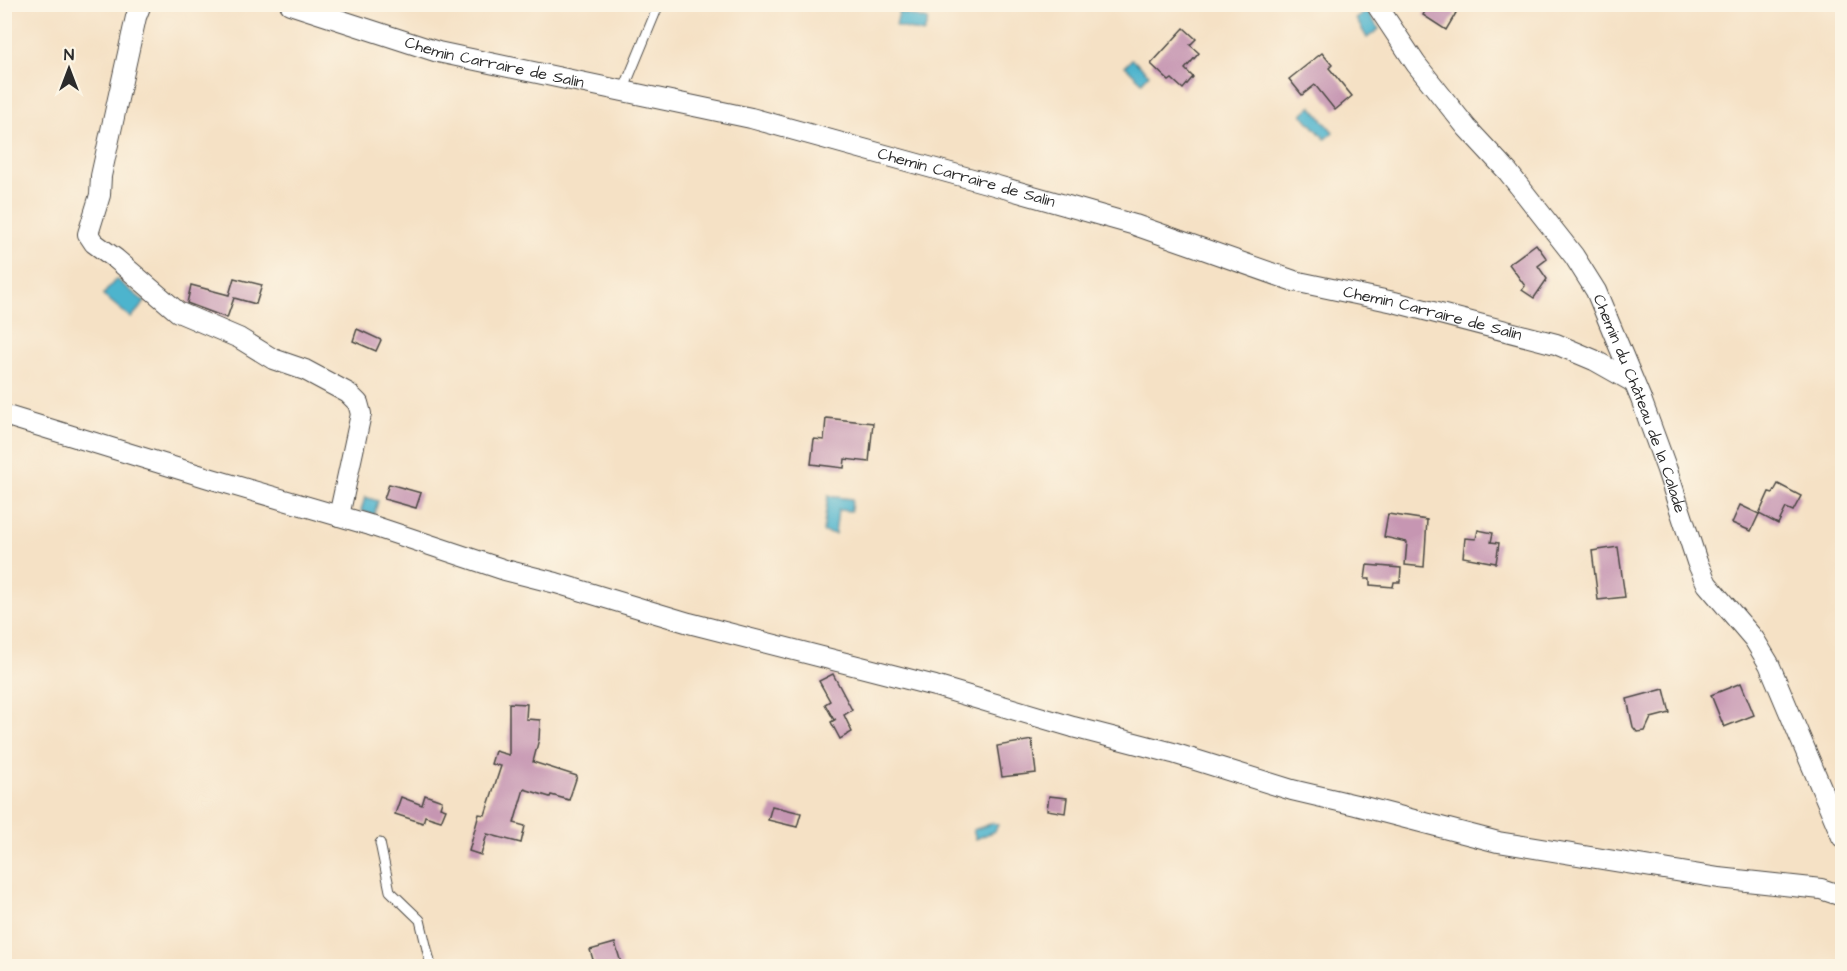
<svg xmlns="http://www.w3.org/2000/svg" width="1847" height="971" viewBox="0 0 1847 971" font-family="'Architects Daughter',sans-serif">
<rect width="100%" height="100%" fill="#fcf5e5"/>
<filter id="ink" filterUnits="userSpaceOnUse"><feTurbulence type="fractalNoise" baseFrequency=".0167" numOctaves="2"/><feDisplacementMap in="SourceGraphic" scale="12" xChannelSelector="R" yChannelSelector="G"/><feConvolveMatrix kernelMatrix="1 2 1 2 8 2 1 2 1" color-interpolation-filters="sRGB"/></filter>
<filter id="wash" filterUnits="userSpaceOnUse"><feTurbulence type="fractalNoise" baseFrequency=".008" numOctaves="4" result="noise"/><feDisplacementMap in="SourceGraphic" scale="24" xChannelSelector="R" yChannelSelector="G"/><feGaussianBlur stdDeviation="1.35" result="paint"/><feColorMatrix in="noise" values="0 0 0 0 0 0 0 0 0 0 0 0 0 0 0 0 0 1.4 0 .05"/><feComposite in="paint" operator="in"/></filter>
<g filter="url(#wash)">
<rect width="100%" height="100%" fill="#f5e1c5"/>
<!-- water -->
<g fill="#4eb4cd" stroke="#3c707c" stroke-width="1.5">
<polygon points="1367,11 1379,29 1367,38 1356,19"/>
<polygon points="899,12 928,20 924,33 896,26"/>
<polygon points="1132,59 1149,74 1142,82 1125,66"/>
<polygon points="1311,106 1333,132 1325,139 1302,114"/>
<polygon points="116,279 145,302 131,318 103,295"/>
<polygon points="828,496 852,499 851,511 838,510 835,534 823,532"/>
<polygon points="365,497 378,501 374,515 361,511"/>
<polygon points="993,823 998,825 995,831 976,839 973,830"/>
</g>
<g id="blocks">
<!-- building -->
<g fill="#c696b2">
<polygon points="1429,4 1444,4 1456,13 1446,30 1423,15"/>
<polygon points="1184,28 1196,39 1190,45 1199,53 1185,69 1193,77 1183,89 1172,79 1169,81 1151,64"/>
<polygon points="1322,53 1332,65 1329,68 1352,96 1335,110 1315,85 1302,95 1289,79"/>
<polygon points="1536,244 1547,259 1538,266 1547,279 1534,298 1522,290 1525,286 1509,264"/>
<polygon points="234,278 262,285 256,304 234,298 227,318 187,303 191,285 229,295"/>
<polygon points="357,329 381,340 376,351 353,341"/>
<polygon points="826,418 873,423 869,462 845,459 844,468 811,464 814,439 824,440"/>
<polygon points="389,484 421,493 416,508 384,499"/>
<polygon points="1778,484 1801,496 1793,511 1786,508 1778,524 1759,514 1769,492 1773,493"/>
<polygon points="1740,505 1759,514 1751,531 1732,523"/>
<polygon points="1388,514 1427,520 1424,567 1405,565 1407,542 1384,537"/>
<polygon points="1478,530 1493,533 1491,542 1499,543 1496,563 1463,557 1465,538 1476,539"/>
<polygon points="1618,547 1625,597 1598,600 1592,551"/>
<polygon points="1367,565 1401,568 1400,582 1394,582 1393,587 1370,585 1370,579 1365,579"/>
<polygon points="833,674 852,710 844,715 852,732 840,739 831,722 836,719 834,720 825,704 830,701 819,681"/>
<polygon points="1741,683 1754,715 1724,727 1711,695"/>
<polygon points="1664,689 1670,713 1651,718 1645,731 1637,732 1633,727 1627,699"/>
<polygon points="509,703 527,704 526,719 540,720 539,739 533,762 577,776 569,800 551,795 550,797 524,789 514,823 525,826 521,843 487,834 481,855 469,851 479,814 485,815 501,766 491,764 495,751 509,755"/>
<polygon points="1032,740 1036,773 1002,777 997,746"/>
<polygon points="425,795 442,801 440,807 446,809 441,821 425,816 423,823 395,814 401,797 422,805"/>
<polygon points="1049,796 1067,798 1065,813 1047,810"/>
<polygon points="772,806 801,813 797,827 768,820"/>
<polygon points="615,943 622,966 595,966 590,950"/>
</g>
</g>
</g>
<g filter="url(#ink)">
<use href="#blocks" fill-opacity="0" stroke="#494642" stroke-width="1.5"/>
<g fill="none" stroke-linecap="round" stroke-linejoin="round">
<defs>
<g id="service">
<polyline points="623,91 659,4"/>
<polyline points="380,843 390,891 420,920 431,966"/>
</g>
<g id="minor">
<polyline points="141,4 136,17 101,176 100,195 88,234 94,243 116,259 178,312 239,338 273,359 305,370 348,393 358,403 361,414 339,516"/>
<path id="s1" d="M290,4L438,52L751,118L994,185L1135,225L1294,281L1394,302L1556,344L1594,360L1633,382"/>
<path id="s2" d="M1376,4L1416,64L1467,128L1508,172L1574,256L1596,291L1641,399L1667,470L1697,562L1707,584L1754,639L1769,664L1842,837"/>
<polyline points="4,415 212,479 370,525 505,570 556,583 689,623 935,686 1073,727 1173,753 1292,790 1356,805 1498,842 1719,878 1821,889 1842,896"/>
</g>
</defs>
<!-- service casing -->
<use href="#service" stroke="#494642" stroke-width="11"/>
<!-- minor casing -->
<use href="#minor" stroke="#494642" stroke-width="22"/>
<!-- service -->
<use href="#service" stroke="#fff" stroke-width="9"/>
<!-- minor -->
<use href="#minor" stroke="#fff" stroke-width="20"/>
</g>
</g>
<g text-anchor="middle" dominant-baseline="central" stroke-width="4.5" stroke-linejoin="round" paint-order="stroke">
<!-- street labels -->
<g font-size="16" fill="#2b2b2b" stroke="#fcf5e5">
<text stroke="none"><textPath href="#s1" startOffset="213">Chemin Carraire de Salin</textPath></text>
<text stroke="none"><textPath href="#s1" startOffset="699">Chemin Carraire de Salin</textPath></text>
<text stroke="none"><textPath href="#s1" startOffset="1185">Chemin Carraire de Salin</textPath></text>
<text stroke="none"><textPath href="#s2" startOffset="483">Chemin du Château de la Calade</textPath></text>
</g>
</g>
<!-- margin -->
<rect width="1847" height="971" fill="none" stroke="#fcf5e5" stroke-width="24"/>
<!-- north arrow -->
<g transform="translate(69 69)" stroke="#fcf5e5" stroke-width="4.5" paint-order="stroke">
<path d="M0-4.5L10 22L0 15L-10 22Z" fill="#2b2b2b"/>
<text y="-9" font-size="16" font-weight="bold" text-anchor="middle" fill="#2b2b2b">N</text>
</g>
</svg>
